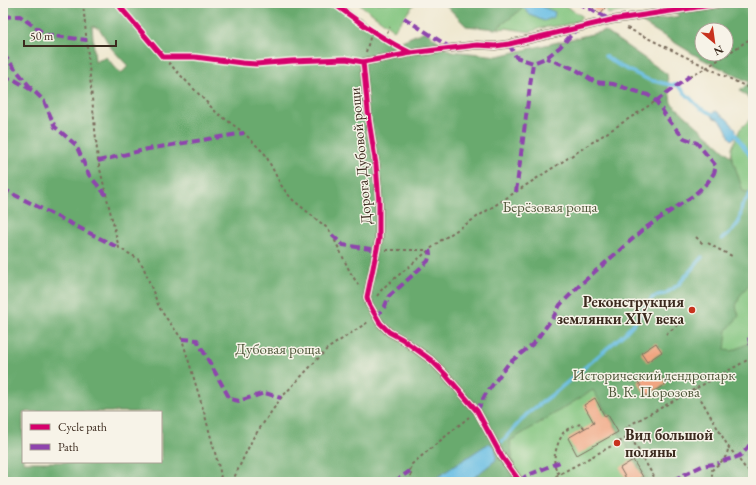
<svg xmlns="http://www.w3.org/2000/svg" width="756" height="485" viewBox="0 0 756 485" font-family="'EB Garamond',serif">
<rect width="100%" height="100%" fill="#f7f3e8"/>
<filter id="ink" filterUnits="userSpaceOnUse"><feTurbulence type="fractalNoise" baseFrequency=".025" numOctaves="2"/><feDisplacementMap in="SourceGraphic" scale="8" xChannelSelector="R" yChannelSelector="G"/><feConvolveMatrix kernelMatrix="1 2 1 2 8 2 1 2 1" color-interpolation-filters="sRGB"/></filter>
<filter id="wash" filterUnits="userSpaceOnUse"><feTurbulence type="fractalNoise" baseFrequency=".012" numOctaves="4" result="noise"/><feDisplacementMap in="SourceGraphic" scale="16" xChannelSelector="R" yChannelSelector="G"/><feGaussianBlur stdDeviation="0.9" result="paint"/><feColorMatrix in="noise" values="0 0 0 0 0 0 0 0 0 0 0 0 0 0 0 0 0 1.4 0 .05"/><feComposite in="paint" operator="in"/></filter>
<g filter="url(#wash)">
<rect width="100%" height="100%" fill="#efe8d0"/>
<!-- green -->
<g fill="#82c57f" stroke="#5e784e">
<polygon points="358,3 415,3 394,30"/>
<polygon points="518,3 560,3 582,16 578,21 565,25 541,28 530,32 506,28 499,29 496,23"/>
<polygon points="586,3 660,3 660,4 657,6 653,7 608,14 606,11 607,10 607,8 603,8"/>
<polygon points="753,116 753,482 400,482 730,166 732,148 740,129"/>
</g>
<!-- forest -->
<g fill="#69aa6e" stroke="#526a46" fill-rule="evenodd">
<path d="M3,3H340L397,43L425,31L451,51L498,56L605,31L667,74L671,103L732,157L743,191L753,194V279L740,296L736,306L739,316L727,330L725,350L732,351L753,341V482H647L626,445L593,390L510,441L515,475L507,482H3ZM92,26L99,28L112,49L128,66L121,74L106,57L95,62ZM23,412H161V462H23Z"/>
<polygon points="444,3 530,3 496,29 466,26"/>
<path d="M663,3H753V102L740,91L749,82L700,58L641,22L680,16ZM702,30H726V54H702Z"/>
</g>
<!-- water -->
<g fill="#67bee4" stroke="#517481">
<polygon points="516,3 539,3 543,7 555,12 554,17 544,21 530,15 524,8"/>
<path d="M716,111L727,119L736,129L735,137L732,140L730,138C726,130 723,119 714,118L712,116V113Z"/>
<polygon points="489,443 495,447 496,453 496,460 468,482 430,482"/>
</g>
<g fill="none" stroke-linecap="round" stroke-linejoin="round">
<!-- stream -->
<g stroke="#67bee4" stroke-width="3.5">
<polyline points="605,56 620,66 649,80 672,85 677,85 700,108 715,115"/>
<polyline points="733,131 751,157 753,164"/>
<polyline points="722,239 733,230 739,222 742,206 753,190"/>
<polyline points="502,442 515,427 527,414 557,391 624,334 636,321 642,311 652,298 658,295 665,294 678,285 702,257"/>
</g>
</g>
<g id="blocks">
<!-- building -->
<g fill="#f1a581">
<polygon points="597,3 609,3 600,14 593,9"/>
<polygon points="656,343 662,352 647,362 641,353"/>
<polygon points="658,370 666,384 646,396 638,381"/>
<polygon points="595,398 605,417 608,415 618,432 577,455 568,438 594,423 584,405"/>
<polygon points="633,460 643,477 634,482 628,482 620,468"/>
</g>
</g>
</g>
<g filter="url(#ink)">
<use href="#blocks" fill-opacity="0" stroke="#7a6c5c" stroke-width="1"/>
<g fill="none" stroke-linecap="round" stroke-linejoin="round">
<defs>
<polyline id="service" points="520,482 502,457 477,411 445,374 431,360 402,339 389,332 380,323 369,304 367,297 379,239 379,202 376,165 369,121 363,62 411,53 477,45 495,46 509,44 611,20 724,3"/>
</defs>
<!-- service casing -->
<use href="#service" stroke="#7a6c5c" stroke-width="9"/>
<!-- path -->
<g stroke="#7a6c5c" stroke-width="2" stroke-dasharray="3 3" stroke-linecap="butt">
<polyline points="83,3 98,161 119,248 137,258 143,266 159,307 164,315 182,339 204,412 221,475 219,482"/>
<polyline points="118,3 121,8 163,57 216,112 244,133 265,154 281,185 286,192 293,200 326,227 332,235 340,251 350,272 359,286"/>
<polyline points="333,3 359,22 397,46"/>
<polyline points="627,28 753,90"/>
<polyline points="384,38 390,27"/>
<polyline points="366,52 372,31"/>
<polyline points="163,57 195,57 242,63 256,64 292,61 346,59 355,61"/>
<polyline points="690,76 706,68 753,37"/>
<polyline points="696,237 703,244"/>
<polyline points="708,243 716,248 734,257"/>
<polyline points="386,250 427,250"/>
<polyline points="377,296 383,288 440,241 656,101"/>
<polyline points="666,334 678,325"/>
<polyline points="695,389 729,448 737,457 746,469 753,474"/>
<path d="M559,474C551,464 555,452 559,441C561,438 562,434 564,432C568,428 576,425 581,424L585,429"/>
<polyline points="232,482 253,438 281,398 327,349 368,322"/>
<polyline points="413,482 410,471 412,464 469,417"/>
<polyline points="545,482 630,436"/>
<polyline points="657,482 630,436 626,427 753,357"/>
<path d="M710,482L712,480V470C719,463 727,459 728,449"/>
</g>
<!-- service -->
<use href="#service" stroke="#fff" stroke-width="7"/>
<!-- quiet -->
<g stroke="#8e44ad" stroke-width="4" stroke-dasharray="8 4" stroke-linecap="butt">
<polyline points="578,3 611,20"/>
<polyline points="3,17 20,16 46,35 87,40"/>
<polyline points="404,18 451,48"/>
<polyline points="509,44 516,57 533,63 546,58 560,47 576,30"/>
<polyline points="3,54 31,88"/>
<polyline points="3,78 13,79 35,92 44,101 55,127 76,145 89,175 106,195"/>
<polyline points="656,101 690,76"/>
<polyline points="98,161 148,149 244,133"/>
<polyline points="3,188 5,190 119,248"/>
<polyline points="516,192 533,63"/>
<polyline points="332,235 343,245 377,250"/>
<polyline points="376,317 385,306 389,296 403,284 428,261 430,254 429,250"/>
<polyline points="182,339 197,340 230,399 239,401 265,393 281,398"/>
<polyline points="753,357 749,337 753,331"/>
<polyline points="477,411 485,395 508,364 534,343 554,316 560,305 582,283 644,229 694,195 707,183 714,173 716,166 697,143 684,138 670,122 656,101 648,95 613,84 595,82 575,69 546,58"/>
<path d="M723,461C728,459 732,459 737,457C744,454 749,446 753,440"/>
<polyline points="673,480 702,466 719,463"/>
<polyline points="520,481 526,476 560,462"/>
<polyline points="394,482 410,471"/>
</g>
<defs>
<g id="cycleway">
<polyline points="118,3 121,8 163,57 195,57 242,63 256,64 292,61 346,59 363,62 411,53 477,45 495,46 509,44 611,20 724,3"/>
<path d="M333,3C358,21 383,40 411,53"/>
<polyline points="363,62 369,121 376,165 379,202 379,239 367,297 369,304 380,323 389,332 402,339 431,360 445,374 477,411 502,457 520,482"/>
</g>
</defs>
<!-- cycleway casing -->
<use href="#cycleway" stroke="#f7f3e8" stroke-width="8"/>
<!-- cycleway -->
<use href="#cycleway" stroke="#d6006c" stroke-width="5"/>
</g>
</g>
<!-- markers -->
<g fill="#c8321e" stroke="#f7f3e8" stroke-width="1.5">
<circle cx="692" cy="310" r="4"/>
<circle cx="617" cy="443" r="4"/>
</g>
<g text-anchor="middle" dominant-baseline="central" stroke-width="3" stroke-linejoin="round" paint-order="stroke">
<!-- street labels -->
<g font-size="15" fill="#3b2a1e" stroke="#f7f3e8">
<text transform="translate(360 156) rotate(-95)">Дорога Дубовой рощи</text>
</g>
<!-- park labels -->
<g font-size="15" fill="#50583b" stroke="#f7f3e8">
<text x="550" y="206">Берёзовая роща</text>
<text x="278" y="348">Дубовая роща</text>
<text x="654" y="374">Исторический дендропарк<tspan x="654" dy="17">В. К. Порозова</tspan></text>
</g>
<!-- poi labels -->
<g font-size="15" font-weight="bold" fill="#3b2a1e" stroke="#f7f3e8" text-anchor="end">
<text x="684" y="301">Реконструкция<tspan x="684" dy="17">землянки XIV века</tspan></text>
<text x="625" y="434" text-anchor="start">Вид большой<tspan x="625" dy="17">поляны</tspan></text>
</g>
</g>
<!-- margin -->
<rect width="756" height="485" fill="none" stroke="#f7f3e8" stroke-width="16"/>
<!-- legend -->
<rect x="22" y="411" width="140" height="52" fill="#f7f3e8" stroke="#aca397"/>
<rect x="30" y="424" width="20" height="6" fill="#d6006c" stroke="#aca397"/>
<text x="58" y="431" font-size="12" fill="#3b2a1e">Cycle path</text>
<rect x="30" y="444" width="20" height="6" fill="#8e44ad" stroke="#aca397"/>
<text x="58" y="451" font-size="12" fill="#3b2a1e">Path</text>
<!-- north arrow -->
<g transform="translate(714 42) rotate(151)"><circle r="19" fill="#f7f3e8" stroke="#aca397"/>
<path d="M0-3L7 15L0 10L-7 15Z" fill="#c8321e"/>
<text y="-6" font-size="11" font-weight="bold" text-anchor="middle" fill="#3b2a1e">N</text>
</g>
<!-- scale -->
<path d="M24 40v6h92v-6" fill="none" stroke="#3b2a1e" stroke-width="2"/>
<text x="30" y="40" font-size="12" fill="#3b2a1e" stroke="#f7f3e8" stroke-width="3" paint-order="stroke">50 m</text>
</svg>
